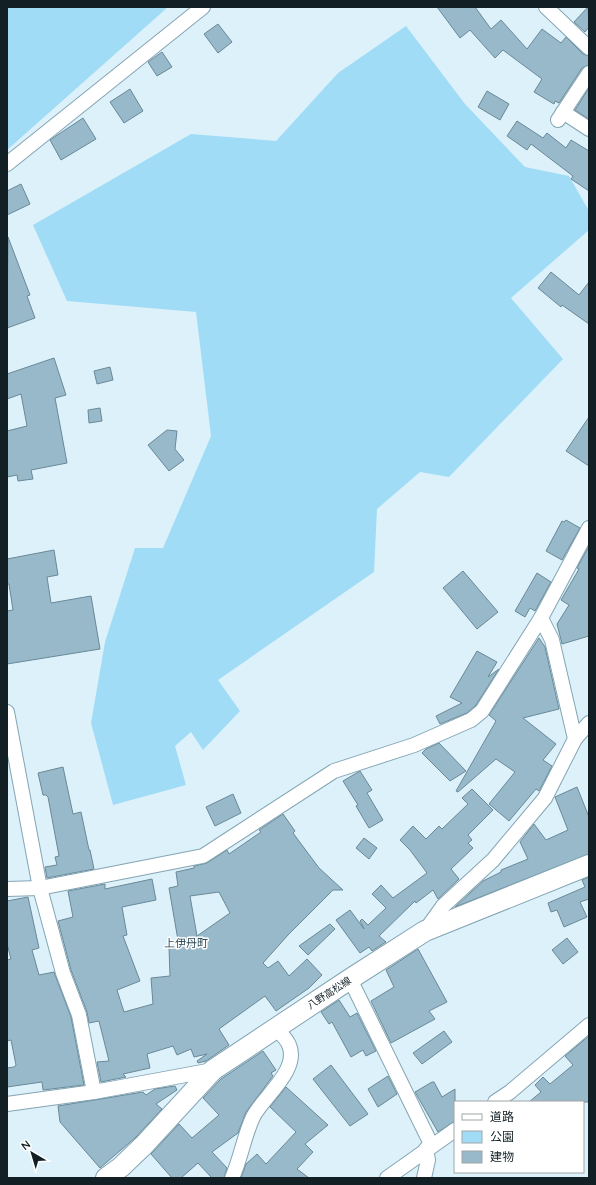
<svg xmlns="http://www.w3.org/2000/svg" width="596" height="1185" viewBox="0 0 596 1185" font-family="Quicksand,'Noto Sans JP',sans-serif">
<rect width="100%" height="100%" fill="#ddf1fb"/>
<!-- green -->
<g fill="#a1dcf7">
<polygon points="7,7 168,7 7,150"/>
<polygon points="406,26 465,104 525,167 569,176 589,211 589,230 511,298 563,359 449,477 420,472 377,509 374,572 218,680 240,711 203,750 191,732 175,746 186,785 113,805 91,723 105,642 135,548 163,548 211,436 196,312 67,301 33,225 191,134 276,141 338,73"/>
</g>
<!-- building -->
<g fill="#98b9c9" stroke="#698998" fill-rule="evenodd">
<polygon points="437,7 475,7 491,29 501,20 527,49 542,29 561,43 566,37 583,54 589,56 589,65 582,68 559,103 555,101 554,104 534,92 542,79 503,50 495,58 470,30 460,38"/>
<polygon points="588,7 589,27 585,32 574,22"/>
<polygon points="218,24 232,42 218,53 204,34"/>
<polygon points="162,52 172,67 157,76 148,62"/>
<polygon points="589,88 589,119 575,110"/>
<polygon points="130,89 143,111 124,123 110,102"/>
<polygon points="487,91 509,104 500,120 478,107"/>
<polygon points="83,118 96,139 61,160 50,140"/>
<polygon points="517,121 543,138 547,133 566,148 571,140 589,151 589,191 571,179 573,176 531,144 527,150 507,136"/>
<polygon points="21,184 30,204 7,215 7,191"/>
<polygon points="8,237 30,295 27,296 35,318 7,328"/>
<polygon points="551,272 579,295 589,282 589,324 562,305 561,307 538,288"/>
<polygon points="54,358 66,395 55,398 67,463 31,470 33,479 18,481 17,475 7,477 7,431 27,426 21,394 7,399 7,374"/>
<polygon points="110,367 113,380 97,384 94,371"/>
<polygon points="100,408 102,421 89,423 88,410"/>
<polygon points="589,417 589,466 566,451"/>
<polygon points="167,430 177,431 175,449 184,460 169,471 148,445"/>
<polygon points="566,520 580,528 562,560 546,551 562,521 564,522"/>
<polygon points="589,546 589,636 562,644 557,624 569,605 561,600 579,569 577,568"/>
<polygon points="54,550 58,575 47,577 51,603 91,596 100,649 7,664 7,611 13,610 9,584 7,584 7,559"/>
<polygon points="463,571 498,612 477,629 443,588"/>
<polygon points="537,573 551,582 535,611 530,608 525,617 515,611"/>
<polygon points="539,638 545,647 559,709 523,718 556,744 543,760 552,766 539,791 536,789 509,821 489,804 515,772 496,759 458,792 456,791 496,721 489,715"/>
<polygon points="477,651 497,662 488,677 499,669 476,705 467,713 440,724 436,716 462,703 450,697"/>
<polygon points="439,743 466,771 450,781 422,753 426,749"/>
<polygon points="63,767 73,814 81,812 89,850 90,850 94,869 47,878 45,867 57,865 55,857 59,856 48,797 46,795 43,795 38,773"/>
<polygon points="360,771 372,790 367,793 383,820 369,828 356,806 358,805 343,781"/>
<polygon points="577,787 589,817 589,854 455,907 483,881 501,872 501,870 528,859 520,842 534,824 546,840 568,830 555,797"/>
<polygon points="472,789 493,810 468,835 472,840 468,843 473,848 451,869 459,879 438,899 433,890 416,903 415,901 379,936 386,942 372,951 369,947 360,953 336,920 350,910 364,929 360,921 362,919 368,925 386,908 372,894 381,885 393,898 427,873 410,850 400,840 413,826 426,839 439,826 442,829 468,804 462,798"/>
<polygon points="233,794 241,813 215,826 206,807"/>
<path d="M283,814L295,831L293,833L319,868L343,890H333L288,935L263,963L268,968L278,961L289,976L307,959L322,975L309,988L276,1011L265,996L219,1029L229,1045L206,1061L198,1063L197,1061L207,1054L194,1057L191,1049L177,1055L173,1046L147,1054L150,1068L123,1074L126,1077L101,1082L97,1062L109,1061L99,1021L89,1023L87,1012L71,970L58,921L73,917L68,891L105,884V889L152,879L156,900L122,907L127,935L123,936L140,981L117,990L124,1012L153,1004L151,978L170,976L169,947L179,946L169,888L178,886L176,872L194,868V866L207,863L227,850L229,854L261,832L259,830ZM219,892L230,913L197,936L190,896Z"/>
<polygon points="364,838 377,848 369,859 356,848"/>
<polygon points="589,877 589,899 580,902 587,917 564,927 557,910 551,912 548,903 585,887 582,880"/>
<polygon points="28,897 39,948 32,950 39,975 54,972 71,1017 84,1085 43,1090 42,1082 7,1087 7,1068 14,1067 16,1065 11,1040 7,1041 7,960 11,959 7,944 7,901"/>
<polygon points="330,924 335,929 308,955 299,946"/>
<polygon points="567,938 578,952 563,964 552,950"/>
<polygon points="418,949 447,1002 429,1011 435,1019 391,1043 371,1001 394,987 386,970"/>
<polygon points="339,1000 350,1017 357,1013 376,1051 366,1056 363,1050 351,1057 332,1022 329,1024 321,1012"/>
<polygon points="444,1031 452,1042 422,1064 413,1053"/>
<polygon points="589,1036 589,1102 529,1102 541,1092 535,1085 543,1077 550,1084 573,1065 565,1056"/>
<polygon points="263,1051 276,1070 271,1073 273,1076 246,1112 238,1133 212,1152 227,1168 224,1178 212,1178 198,1163 181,1178 172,1178 151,1154 179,1124 192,1138 219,1115 203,1098 221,1079"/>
<polygon points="331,1065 368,1114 350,1126 313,1079"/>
<polygon points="388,1076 397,1094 378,1107 368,1089"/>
<polygon points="432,1082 434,1082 442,1097 455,1089 455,1121 438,1132 415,1092"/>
<polygon points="175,1086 177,1090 156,1104 162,1109 136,1137 100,1168 60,1122 58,1106 143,1092 146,1095 155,1089"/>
<polygon points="286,1087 328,1125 305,1144 313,1152 297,1169 309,1178 241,1178 246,1164 257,1154 266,1164 296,1132 270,1107"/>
</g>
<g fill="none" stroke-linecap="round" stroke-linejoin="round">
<defs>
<g id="minor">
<polyline points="546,7 589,48"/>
<polyline points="563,112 589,129"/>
<polyline points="558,120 589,73"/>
<polyline points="7,164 203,7"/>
<polyline points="7,712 40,888 63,973 79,1015 94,1092"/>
<polyline points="575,739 589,723"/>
<polyline points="7,889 40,888 203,856 334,771 414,745 471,720 482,711 541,618"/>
<polyline points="425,931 443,906 493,860 545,798 575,739 552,640 541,618 589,528"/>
<polyline points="350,979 431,1144 426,1149 428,1160 424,1178"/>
<polyline points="495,1102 510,1092 589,1025"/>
<polyline points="7,1104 94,1092 213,1070"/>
<path d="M232,1178C241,1158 244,1136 253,1117C263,1097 300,1070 289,1045C287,1039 280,1033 276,1028"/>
<polyline points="387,1178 455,1130"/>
</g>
<polyline id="secondary" points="106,1178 121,1167 144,1145 213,1070 350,979 425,931 589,865"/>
</defs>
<!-- minor casing -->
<use href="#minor" stroke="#84a5b4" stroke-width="16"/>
<!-- secondary casing -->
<use href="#secondary" stroke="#84a5b4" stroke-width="22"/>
<!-- minor -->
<use href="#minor" stroke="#fff" stroke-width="14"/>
<!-- secondary -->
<use href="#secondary" stroke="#fff" stroke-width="20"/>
</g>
<g text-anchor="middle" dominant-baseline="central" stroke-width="3" stroke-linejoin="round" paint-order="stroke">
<!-- street labels -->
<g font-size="10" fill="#121f25" stroke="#fff">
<text transform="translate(329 993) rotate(-33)">八野高松線</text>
</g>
<!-- neighbourhood labels -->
<g font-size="11" fill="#2d4b58" stroke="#fff">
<text x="186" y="943">上伊丹町</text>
</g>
</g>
<!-- border -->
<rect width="596" height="1185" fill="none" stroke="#121f25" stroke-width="16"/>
<!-- legend -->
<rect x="454" y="1101" width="130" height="72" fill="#ffffff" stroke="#a0a5a8"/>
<rect x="462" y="1114" width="20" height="6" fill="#ffffff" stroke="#a0a5a8"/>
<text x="490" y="1121" font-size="12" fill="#121f25">道路</text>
<rect x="462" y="1131" width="20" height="12" fill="#a1dcf7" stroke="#a0a5a8"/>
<text x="490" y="1141" font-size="12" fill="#121f25">公園</text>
<rect x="462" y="1151" width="20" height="12" fill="#98b9c9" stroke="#a0a5a8"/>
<text x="490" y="1161" font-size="12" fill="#121f25">建物</text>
<!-- north arrow -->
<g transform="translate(32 1153) rotate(322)" stroke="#ffffff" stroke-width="3" paint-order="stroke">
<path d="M0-3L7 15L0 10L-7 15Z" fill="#121f25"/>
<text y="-6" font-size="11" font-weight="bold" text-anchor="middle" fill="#121f25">N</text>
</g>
</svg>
